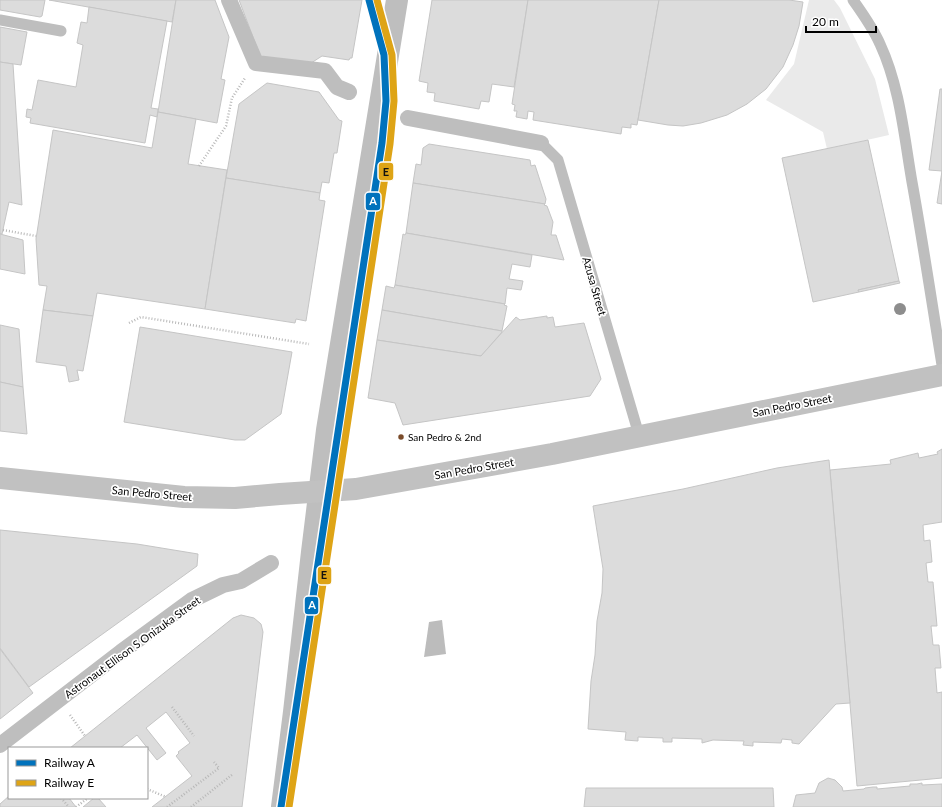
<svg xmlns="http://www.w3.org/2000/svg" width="942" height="807" viewBox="0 0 942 807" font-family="Lato,sans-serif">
<rect width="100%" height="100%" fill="#fff"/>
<!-- green -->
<polygon fill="#eaeaea" points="809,0 834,0 840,8 875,79 889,135 827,149 823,132 766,100 794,64"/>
<!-- water -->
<polygon fill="#bcbcbc" points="442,620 446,654 424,657 429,622"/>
<!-- building -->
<g fill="#dcdcdc" stroke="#c5c5c5">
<polygon points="0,0 45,0 42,16 40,17 0,10"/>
<polygon points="49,0 176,0 172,22"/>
<polygon points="176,0 215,0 229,37 221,79 225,80 217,123 158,112"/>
<polygon points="239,0 362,0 352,58 350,58 349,60 322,56 308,65 261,58"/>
<polygon points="432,0 528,0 514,87 492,84 489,102 481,101 479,109 434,101 435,93 427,92 428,83 419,81"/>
<polygon points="528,0 659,0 637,125 631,124 631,128 622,127 621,134 533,120 534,112 528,111 527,119 516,117 517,111 514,111 515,105 512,104"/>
<polygon points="659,0 789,0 803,2 799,26 793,45 783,67 766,89 747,104 727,115 701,123 683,126 668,125 638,120"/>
<polygon points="89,7 167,21 151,108 158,109 157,117 150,115 145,143 30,123 31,118 26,117 27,109 32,110 38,80 76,87 83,45 77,43 81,22 87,23"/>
<polygon points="0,27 27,32 21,65 0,62"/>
<polygon points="0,62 13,64 22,205 9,202 2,234 0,234"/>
<polygon points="267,83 319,92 339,120 342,121 337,153 334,153 329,183 322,182 320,193 226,178 239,104"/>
<polygon points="940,89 942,89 942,204 937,203 942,171 929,170"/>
<polygon points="158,112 196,119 188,164 227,170 205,309 97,293 93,316 43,310 47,286 39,285 36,239 53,130 152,148"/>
<polygon points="868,140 899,281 858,290 859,292 813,302 782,158"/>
<polygon points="429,144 530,160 531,166 535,165 546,199 545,204 413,183 416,164 421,165 423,148"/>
<polygon points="226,178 320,193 319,200 325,201 306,321 296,319 295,323 205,309"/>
<polygon points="413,183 545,204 544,205 547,206 553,222 551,235 556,235 564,260 406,233"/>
<polygon points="406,233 532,255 530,267 512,264 509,279 523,281 521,290 507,288 505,304 395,285 403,234 405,235"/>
<polygon points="0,234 23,240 25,274 0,269"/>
<polygon points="899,281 900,283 859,292 858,290"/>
<polygon points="395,285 505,304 504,305 507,306 502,331 382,310 386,286 394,288"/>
<polygon points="43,310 93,316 83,371 77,370 79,380 69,382 66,366 36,362"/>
<polygon points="382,310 502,331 502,332 481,356 377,340"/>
<polygon points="547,316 547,318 553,317 555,327 584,323 601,379 590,396 403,425 395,403 368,398 377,340 481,356 516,317 520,320"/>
<polygon points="0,325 19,329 23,387 0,382"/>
<polygon points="140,327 292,352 281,414 245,440 235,440 124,422"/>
<polygon points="0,382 23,387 27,434 0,431"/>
<polygon points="942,449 942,522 923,525 924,541 930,540 932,562 926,563 928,582 933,582 937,626 931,626 933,645 939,645 941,668 935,668 937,693 942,692 942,778 857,786 830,470 891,464 890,460 918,453 919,458 938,454 937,452"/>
<polygon points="829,460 850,703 836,704 799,744 792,743 792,740 782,739 781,743 753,742 753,746 743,745 744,741 713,740 702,743 702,739 672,738 672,742 663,742 663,738 638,737 638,741 625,740 626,732 588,729 591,681 595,655 597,621 602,593 603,569 593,506 683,489 777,468"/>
<polygon points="0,530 137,544 198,554 197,566 29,687 0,648"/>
<polygon points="241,615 254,618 261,624 263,632 242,807 152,807 192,776 176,756 179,753 178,752 190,743 166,712 146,728 166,753 157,760 137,735 120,748 70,748 228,622 233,618"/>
<polygon points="0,649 33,693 0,719"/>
<polygon points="828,778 835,780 842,787 843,791 864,789 865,788 873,787 877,787 877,789 910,786 910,784 917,784 922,783 922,785 942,784 942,807 793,807 796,795 815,793 819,783"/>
<polygon points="586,788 773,788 774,807 584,807"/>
<polygon points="9,796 9,798 69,798 76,807 0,807 0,804"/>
<polygon points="94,798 98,798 106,807 83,807"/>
</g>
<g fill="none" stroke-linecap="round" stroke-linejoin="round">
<!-- path -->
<g stroke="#b8b8b8" stroke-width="2.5" stroke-dasharray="1 2" stroke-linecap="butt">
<polyline points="199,166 226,126 232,98 245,78"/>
<polyline points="3,230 36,236"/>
<polyline points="129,323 141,317 309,344"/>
<polyline points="172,707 194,736"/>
<polyline points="70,715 85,736"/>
<polyline points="147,789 166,797"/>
<polyline points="61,798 69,807"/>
<polyline points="76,807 88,798"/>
<polyline points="167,807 219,768 214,762"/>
<polyline points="191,807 233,774"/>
</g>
<!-- service -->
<g stroke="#bebebe" stroke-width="11">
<path d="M853,0C863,14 873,28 880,44C900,87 904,136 912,182C923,243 932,304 942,365"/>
<polyline points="0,20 61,31"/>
<polyline points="541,143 558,160 639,435"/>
</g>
<!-- pedestrian -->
<g stroke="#bebebe" stroke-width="16">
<polyline points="229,0 256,63 325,71 337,87 349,92"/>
<polyline points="408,118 541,143"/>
<polyline points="0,745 121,652 192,600 223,585 241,581 271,563"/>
</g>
<!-- tertiary -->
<polyline stroke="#bebebe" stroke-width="22" points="282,807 294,712 312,552 327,430 397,0"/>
<!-- secondary -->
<polyline stroke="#c1c1c1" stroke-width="22" points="0,478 184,497 235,498 280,494 356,489 552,454 942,375"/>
<defs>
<polyline id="rail-1" points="281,807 382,143 386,101 384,55 369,0"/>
<polyline id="rail-2" points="289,807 390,144 394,101 392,55 377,0"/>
</defs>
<!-- rail-1 casing -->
<use href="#rail-1" stroke="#fff" stroke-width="10"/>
<!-- rail-2 casing -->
<use href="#rail-2" stroke="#fff" stroke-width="10"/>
<!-- rail-1 -->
<use href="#rail-1" stroke="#0072bc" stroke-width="7"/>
<!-- rail-2 -->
<use href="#rail-2" stroke="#dea416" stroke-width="7"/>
</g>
<!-- trees -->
<circle fill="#8d8d8d" cx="900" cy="309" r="6"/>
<!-- markers -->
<circle fill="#7a4b2a" stroke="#fff" stroke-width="1.5" cx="401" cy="437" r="3.5"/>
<g text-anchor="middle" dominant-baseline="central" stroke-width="3.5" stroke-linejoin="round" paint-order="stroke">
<!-- bus labels -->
<g font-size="10" fill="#000" stroke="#fff" text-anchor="start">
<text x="408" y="437">San Pedro &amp; 2nd</text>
</g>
<!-- street labels -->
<g font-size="11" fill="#000" stroke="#fff">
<text transform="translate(595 286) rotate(74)">Azusa Street</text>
<text transform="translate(792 405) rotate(-11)">San Pedro Street</text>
<text transform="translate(474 468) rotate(-10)">San Pedro Street</text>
<text transform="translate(152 493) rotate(5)">San Pedro Street</text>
<text transform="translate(132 647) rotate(-36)">Astronaut Ellison S Onizuka Street</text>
</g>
</g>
<g stroke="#fff" stroke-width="1.5">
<rect x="378" y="162" width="16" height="19" rx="4" fill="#dea416"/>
<rect x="365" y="192" width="16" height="19" rx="4" fill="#0072bc"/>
<rect x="317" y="566" width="15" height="19" rx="4" fill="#dea416"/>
<rect x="304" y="596" width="15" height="19" rx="4" fill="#0072bc"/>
</g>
<g font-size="11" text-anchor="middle" font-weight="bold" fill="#fff">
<text x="373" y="205">A</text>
<text x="312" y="609">A</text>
</g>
<g font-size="11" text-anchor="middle" font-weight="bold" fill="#111">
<text x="386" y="176">E</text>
<text x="324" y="579">E</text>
</g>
<!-- legend -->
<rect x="8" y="747" width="140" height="52" fill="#ffffff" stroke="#999999"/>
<rect x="16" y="760" width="20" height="6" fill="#0072bc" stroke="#999999"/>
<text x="44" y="767" font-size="12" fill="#000000">Railway A</text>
<rect x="16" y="780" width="20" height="6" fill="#dea416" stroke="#999999"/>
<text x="44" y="787" font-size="12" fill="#000000">Railway E</text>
<!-- scale -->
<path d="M806 26v6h70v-6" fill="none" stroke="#000000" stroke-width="2"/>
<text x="812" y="26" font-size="12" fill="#000000" stroke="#ffffff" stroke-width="3" paint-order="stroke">20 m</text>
</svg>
